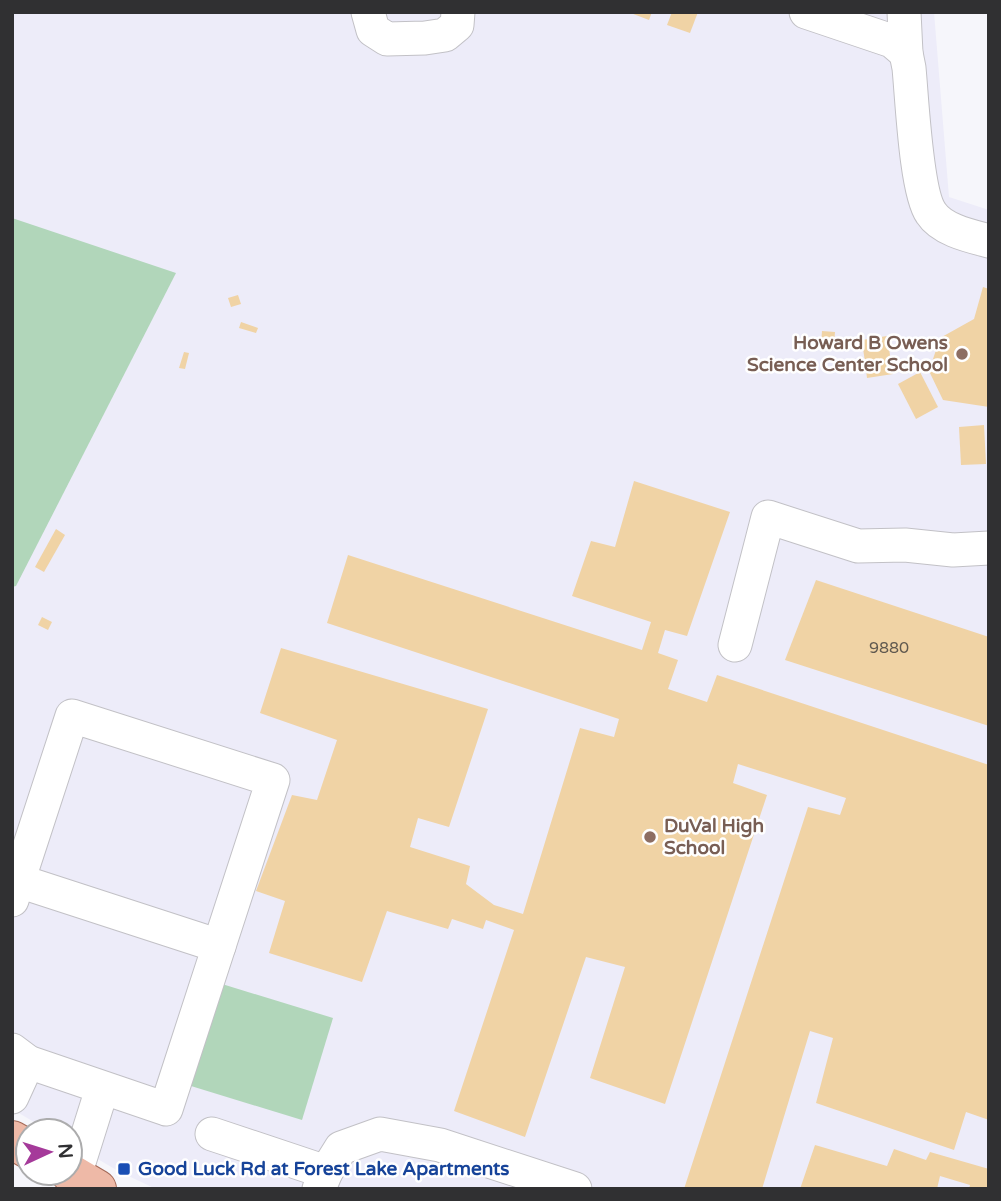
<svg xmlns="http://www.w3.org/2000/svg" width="1001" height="1201" viewBox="0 0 1001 1201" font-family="'Varela Round',sans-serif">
<rect width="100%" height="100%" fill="#f6f6fb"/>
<!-- built -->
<polygon fill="#edecf9" points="12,12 934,12 949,197 989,210 989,1189 156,1189 120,1172 70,1143 70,1131 49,1131 12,1109"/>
<!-- green -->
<g fill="#b1d6ba">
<polygon points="12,218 176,273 16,586 12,587"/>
<polygon points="222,984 333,1018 302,1120 191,1086"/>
</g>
<!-- building -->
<g fill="#f0d3a5">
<polygon points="628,12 652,12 649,20"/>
<polygon points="672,12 698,12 690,33 667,25"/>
<polygon points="983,287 989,289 989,407 943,400 929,371 940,338 974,319"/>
<polygon points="238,295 241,304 231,307 228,298"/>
<polygon points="241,322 258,328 256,333 239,328"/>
<polygon points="822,331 835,332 834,344 821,344"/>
<polygon points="887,336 893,374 867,378 862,340"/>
<polygon points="184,352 189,353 185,369 179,368"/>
<polygon points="920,372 938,407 916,419 898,384"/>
<polygon points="984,425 986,464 961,465 959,427"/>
<polygon points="634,481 730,512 687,636 665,630 658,653 678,660 668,689 707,702 717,675 989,765 989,1120 966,1112 954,1150 816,1103 833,1038 810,1031 762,1189 684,1189 808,807 840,815 846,798 738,764 733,783 767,795 665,1104 590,1078 625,967 586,957 525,1137 454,1111 514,930 486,920 483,929 452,919 448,929 387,911 362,982 269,953 285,901 256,891 292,795 317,800 337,740 260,713 281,648 488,709 449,827 418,818 410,847 470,866 466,884 494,905 523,914 580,728 614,737 619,719 327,623 348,555 642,650 651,622 572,596 591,541 615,547"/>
<polygon points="56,529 65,535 44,572 35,567"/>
<polygon points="816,580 989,637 989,726 785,660"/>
<polygon points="42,617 52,622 48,630 38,625"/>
<polygon points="815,1145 887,1166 894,1149 926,1160 930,1152 989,1169 989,1189 969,1189 970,1185 940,1176 937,1189 800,1189"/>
</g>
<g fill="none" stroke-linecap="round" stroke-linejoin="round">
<defs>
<g id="minor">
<polyline points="368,12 373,30 387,39 425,38 445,35 457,25 458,12"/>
<polyline points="806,12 892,41 906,53"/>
<path d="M904,12L906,53L909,68C912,98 916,192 931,213C942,230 970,236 989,241"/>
<polyline points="735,645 768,517 858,546 905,545 953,550 989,548"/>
<polyline points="19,881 219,946"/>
<polyline points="12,900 72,716 273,780 166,1109 28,1062 12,1050"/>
<polyline points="12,1097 28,1062"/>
<polyline points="212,1134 326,1172"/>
<polyline points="75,1175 102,1089"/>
<polyline points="319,1189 326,1172 341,1148 380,1134 440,1145 575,1189"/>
</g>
<g id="major">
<polyline points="12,1140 28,1149"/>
<polyline points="70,1173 97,1189"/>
</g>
</defs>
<!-- minor casing -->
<use href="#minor" stroke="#c2c1c6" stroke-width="35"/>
<!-- major casing -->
<use href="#major" stroke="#a46a58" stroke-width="40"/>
<!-- minor -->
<use href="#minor" stroke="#fff" stroke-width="33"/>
<!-- major -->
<use href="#major" stroke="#eeb9a7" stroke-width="38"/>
</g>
<!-- markers -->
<g fill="#8d6e63" stroke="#fff" stroke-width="2.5">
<circle cx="962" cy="354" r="7"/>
<circle cx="650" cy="837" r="7"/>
</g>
<rect fill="#1a4fb4" stroke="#fff" stroke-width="2.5" x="117" y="1162" width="14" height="14" rx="3.5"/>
<g text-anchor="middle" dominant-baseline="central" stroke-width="5" stroke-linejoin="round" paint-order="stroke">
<!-- number labels -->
<g font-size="16" fill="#60594f">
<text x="889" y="648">9880</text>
</g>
<!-- education labels -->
<g font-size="19" font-weight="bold" fill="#785e54" stroke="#fff" text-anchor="end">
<text x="948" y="343">Howard B Owens<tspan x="948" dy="22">Science Center School</tspan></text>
<text x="664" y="826" text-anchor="start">DuVal High<tspan x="664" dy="22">School</tspan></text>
</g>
<!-- transit labels -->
<g font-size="19" font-weight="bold" fill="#164399" stroke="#fff" text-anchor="start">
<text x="138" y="1169">Good Luck Rd at Forest Lake Apartments</text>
</g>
</g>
<!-- border -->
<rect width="1001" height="1201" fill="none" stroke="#303032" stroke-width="28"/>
<!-- north arrow -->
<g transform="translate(49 1152) rotate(86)"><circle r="33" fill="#ffffff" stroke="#acacad" stroke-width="2"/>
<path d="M0-5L12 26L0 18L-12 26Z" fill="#a53a9a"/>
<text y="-10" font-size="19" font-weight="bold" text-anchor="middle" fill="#303032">N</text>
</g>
</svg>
